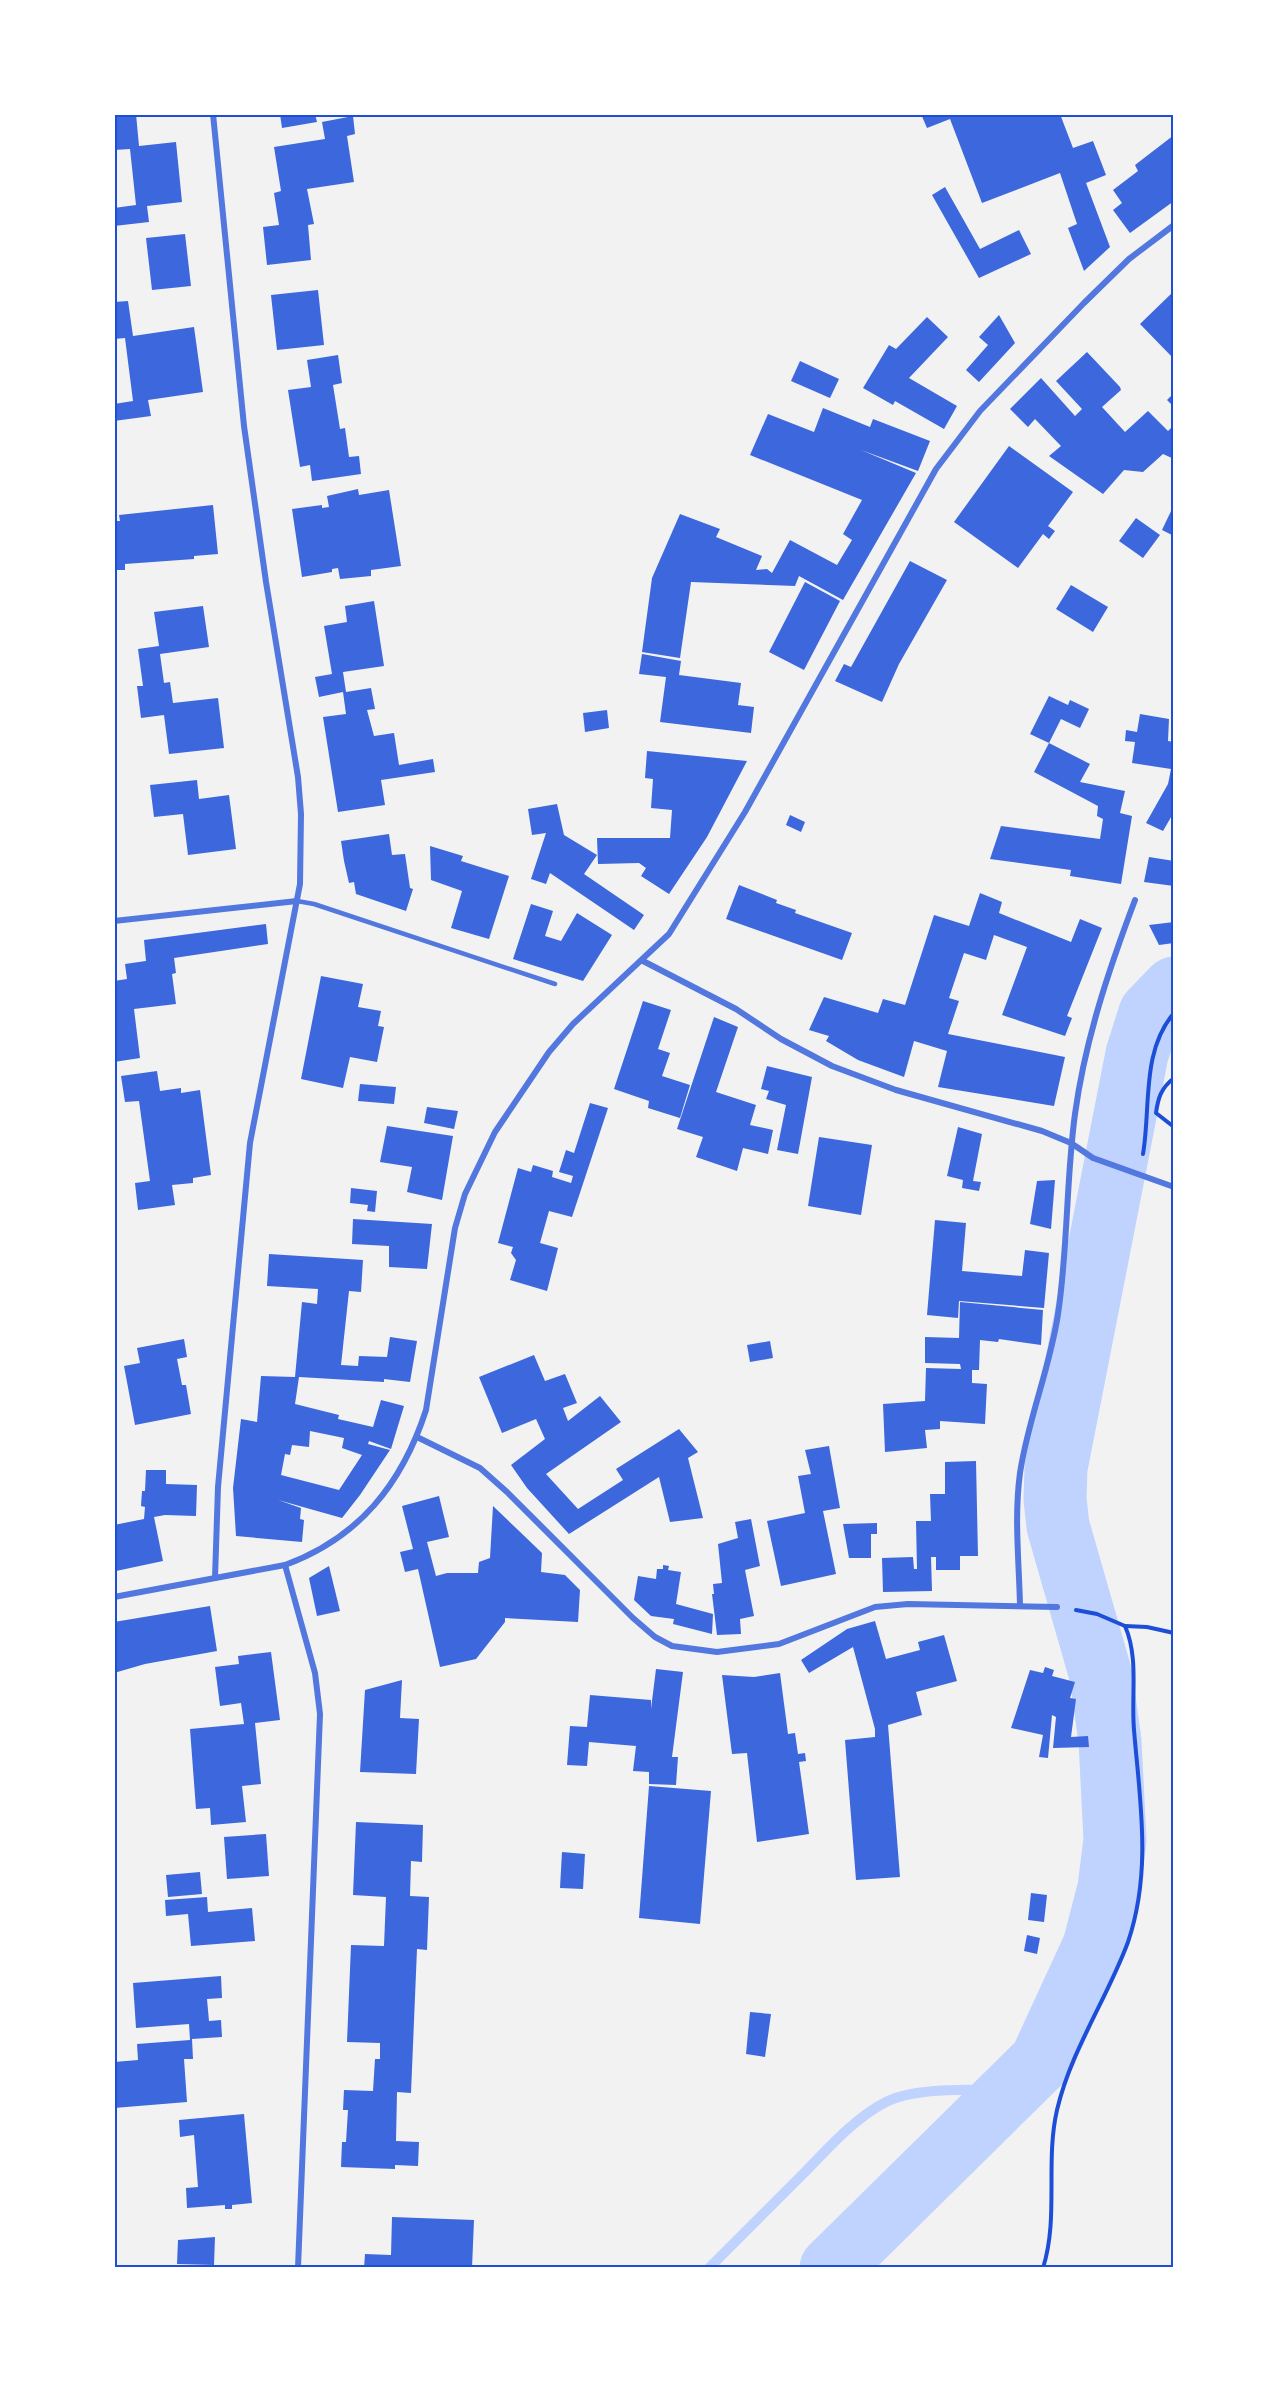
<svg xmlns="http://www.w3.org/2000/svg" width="1288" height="2382" viewBox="0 0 1288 2382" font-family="Helvetica,sans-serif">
<rect width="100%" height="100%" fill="#f2f2f2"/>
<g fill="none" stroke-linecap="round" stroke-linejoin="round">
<!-- stream -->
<path stroke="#bfd3fe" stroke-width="10" d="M709,2268C741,2236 774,2203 806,2171C830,2146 855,2118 886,2102C914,2087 980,2089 1012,2092"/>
<!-- river -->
<polyline stroke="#bfd3fe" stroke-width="63" points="831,2268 1041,2061 1094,1946 1109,1888 1115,1840 1110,1741 1101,1676 1058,1526 1055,1499 1056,1468 1137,1054 1150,1013 1174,988"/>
</g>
<!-- building -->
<g fill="#3d67dc" fill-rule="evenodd">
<polygon points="114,114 136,114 139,146 176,142 182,202 147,206 149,222 114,226 114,208 136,205 130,149 114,150"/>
<polygon points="280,114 315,114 317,122 282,128"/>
<polygon points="921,114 1060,114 1073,148 1093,141 1106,175 1086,183 1110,247 1084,271 1068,228 1077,224 1060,173 982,203 950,119 927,128"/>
<polygon points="353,116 355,134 347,136 354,182 307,189 314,224 308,225 311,260 267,265 263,227 279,225 274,193 281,191 274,147 325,139 322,122"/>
<polygon points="1174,135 1174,201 1130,233 1113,210 1122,203 1113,190 1138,171 1135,165"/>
<polygon points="945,187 980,249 1019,230 1031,254 979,278 932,195"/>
<polygon points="185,234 191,286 152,290 146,238"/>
<polygon points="318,290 324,345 277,350 271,295"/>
<polygon points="1174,291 1174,359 1140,324"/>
<polygon points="128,301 133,336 194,327 203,392 148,400 151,416 114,421 114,404 133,401 125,338 114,339 114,302"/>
<polygon points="999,315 1015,343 979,382 966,370 988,345 979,337"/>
<polygon points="927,317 948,337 909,378 957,406 944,429 895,401 893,405 863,388 889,345 896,349"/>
<polygon points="1087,352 1120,387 1121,390 1102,407 1125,432 1148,411 1168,431 1174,425 1174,459 1163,454 1143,472 1124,470 1103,494 1049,456 1061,446 1035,419 1028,427 1010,409 1041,378 1075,416 1082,409 1056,381"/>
<polygon points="338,355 342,383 333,385 340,429 345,428 349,457 359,456 361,474 312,481 310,465 300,467 288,390 311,387 307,360"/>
<polygon points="800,361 839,379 830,398 791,381"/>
<polygon points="1174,393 1174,407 1167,400"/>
<polygon points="823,408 870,427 873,419 930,441 918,471 861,450 916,473 843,600 799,576 795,586 691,582 680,658 642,652 652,578 680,514 720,529 716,537 762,556 756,570 767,569 772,573 790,540 837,565 852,540 843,534 862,500 750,455 768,414 814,432"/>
<polygon points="1009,446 1073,492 1048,526 1055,531 1049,539 1043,534 1018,568 954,522"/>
<polygon points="358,489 359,495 389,490 401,566 371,570 371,576 340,579 338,568 332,569 332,572 302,577 292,509 322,505 322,508 329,507 327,496"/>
<polygon points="213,505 218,554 194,556 194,559 125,564 125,570 114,570 114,521 120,521 119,515"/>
<polygon points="1172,509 1174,510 1174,536 1162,530"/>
<polygon points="1136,518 1160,535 1143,558 1119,541"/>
<polygon points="910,561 947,580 899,664 882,702 835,681 844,664 851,667"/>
<polygon points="805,582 840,601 804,670 769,652"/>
<polygon points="1071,585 1108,607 1093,632 1056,609"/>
<polygon points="374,601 384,666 343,672 346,692 371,688 375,709 367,710 374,736 394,733 399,765 433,759 435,772 381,780 385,805 338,812 323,717 346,714 343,692 319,697 315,677 332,674 324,626 347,622 345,606"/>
<polygon points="203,606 209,647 160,654 164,683 170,682 173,703 218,698 224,748 169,754 164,715 141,718 137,686 143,686 138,649 159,646 154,612"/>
<polygon points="642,654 681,661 679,675 741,683 738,705 754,707 751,733 660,722 666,677 639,674"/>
<polygon points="1049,696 1068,705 1070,700 1089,709 1080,728 1061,719 1049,743 1090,764 1080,782 1125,791 1120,813 1132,816 1121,884 1070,876 1071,870 990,859 1001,826 1100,839 1103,819 1097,816 1098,806 1034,772 1049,743 1030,734"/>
<polygon points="607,710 609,728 585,732 583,713"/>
<polygon points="1140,714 1169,719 1168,741 1174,742 1174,812 1163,831 1146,823 1168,784 1171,769 1132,763 1135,742 1125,741 1126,730 1137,732"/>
<polygon points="647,751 747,761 707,837 669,894 641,876 646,868 639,863 598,864 597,838 670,838 672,810 651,808 653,779 645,778"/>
<polygon points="197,780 199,799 229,795 236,849 188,855 183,814 154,817 150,785"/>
<polygon points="557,804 564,835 597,855 584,874 644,915 634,930 550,873 546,884 531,879 546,833 532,835 528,809"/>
<polygon points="790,815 805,822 801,832 786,825"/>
<polygon points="389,834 392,855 405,854 410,888 413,889 406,911 356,894 354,882 349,883 344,861 341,841"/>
<polygon points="430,846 463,856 461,861 509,876 489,939 451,928 462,891 431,880"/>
<polygon points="1149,857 1174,861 1174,886 1144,882"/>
<polygon points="739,885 777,900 776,903 796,910 795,913 852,933 842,960 726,919"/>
<polygon points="980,893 1002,902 999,913 1071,942 1080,919 1102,928 1067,1016 1072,1018 1065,1036 1002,1015 1027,947 994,935 986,960 964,953 949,998 959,1001 948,1034 1065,1057 1054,1106 938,1087 947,1051 914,1041 904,1077 858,1060 826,1041 829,1036 809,1030 824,997 878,1013 883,999 905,1005 934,915 969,926"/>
<polygon points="531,904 553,911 545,936 561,941 577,913 612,935 583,981 513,959"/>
<polygon points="1174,922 1174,943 1159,945 1149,925"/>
<polygon points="266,924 268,944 174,958 176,973 172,974 176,1004 134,1009 140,1058 114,1062 114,981 127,979 125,964 146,961 144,940"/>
<polygon points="321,976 363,984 358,1007 381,1011 378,1026 384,1027 377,1062 350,1057 343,1088 301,1079"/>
<polygon points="643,1001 671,1010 658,1049 670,1053 662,1076 690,1085 680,1118 648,1108 649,1101 614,1089"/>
<polygon points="714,1017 738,1027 716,1092 756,1105 750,1125 773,1130 768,1154 743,1148 737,1171 696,1157 703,1137 677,1129"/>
<polygon points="767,1066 812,1077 798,1154 777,1150 786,1105 766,1099 769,1091 761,1089"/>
<polygon points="157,1071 160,1091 181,1088 181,1093 200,1090 211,1175 193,1178 193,1183 172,1185 175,1205 138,1210 135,1183 150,1181 139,1101 125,1102 121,1076"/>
<polygon points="360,1084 396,1087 394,1104 358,1101"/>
<polygon points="590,1103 608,1108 572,1217 549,1211 540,1243 558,1248 547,1291 510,1280 516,1260 511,1253 513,1247 498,1243 518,1168 531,1172 533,1165 553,1171 552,1177 571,1183 573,1176 559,1172 566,1150 574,1153"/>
<polygon points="427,1107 458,1111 454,1129 424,1123"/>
<polygon points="387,1126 453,1136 442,1200 407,1192 412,1167 380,1162"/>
<polygon points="958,1127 982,1134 973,1181 981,1182 979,1191 962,1188 963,1180 947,1176"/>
<polygon points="819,1137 872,1145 861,1215 808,1206"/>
<polygon points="1055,1180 1051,1229 1030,1224 1037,1181"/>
<polygon points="351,1188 377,1191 375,1212 367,1211 368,1205 350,1203"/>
<polygon points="353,1219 432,1224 427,1269 389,1267 389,1246 352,1244"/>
<polygon points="935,1220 966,1223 962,1271 1022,1276 1025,1250 1049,1253 1044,1308 959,1301 958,1318 927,1315"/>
<path d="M269,1254L363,1260L361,1292L349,1291L341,1365L358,1366L359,1356L387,1357L390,1337L417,1341L410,1382L384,1379V1382L299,1377L295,1404L339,1415L338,1419L373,1427L381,1400L404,1406L391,1449L369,1441L368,1444L390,1450L360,1495L342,1518L278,1500L301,1508L300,1519L304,1520L302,1542L236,1536L233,1488L241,1419L257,1422L261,1376L295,1377L302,1302L317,1304L318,1289L267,1286ZM310,1431L344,1438L342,1448L362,1455L339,1490L281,1475L285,1454L290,1455L292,1445L309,1447Z"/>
<polygon points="960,1302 1043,1310 1041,1345 999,1339 998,1342 980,1340 979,1370 972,1370 972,1383 987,1384 985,1424 940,1421 940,1429 925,1430 927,1448 885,1452 883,1404 925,1401 926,1368 961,1369 960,1364 925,1363 925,1337 959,1338"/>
<polygon points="184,1339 187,1357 177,1359 182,1385 186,1385 191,1414 135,1425 124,1366 140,1363 137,1348"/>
<polygon points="770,1341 773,1358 750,1362 747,1345"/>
<polygon points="534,1355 545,1381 565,1374 577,1403 563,1408 568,1421 600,1396 621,1422 546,1474 578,1509 623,1480 616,1469 679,1429 698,1452 688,1458 703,1518 670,1522 659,1477 569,1534 527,1488 511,1465 545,1439 536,1419 502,1433 479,1377"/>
<polygon points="829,1446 840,1508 823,1511 836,1574 781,1586 767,1521 805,1513 798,1476 811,1474 805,1450"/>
<polygon points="976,1461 978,1556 960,1556 960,1570 936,1570 936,1557 931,1557 932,1591 883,1592 882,1558 913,1557 914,1569 917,1569 916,1521 931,1521 930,1494 945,1494 945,1462"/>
<polygon points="146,1470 166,1470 166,1484 197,1485 196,1516 165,1515 154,1517 163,1561 116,1571 114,1525 144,1519 145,1507 141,1506 142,1491 145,1491"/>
<polygon points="439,1496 449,1537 427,1542 436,1576 447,1573 478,1573 479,1562 490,1558 493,1506 542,1553 541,1572 565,1575 580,1590 578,1622 505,1618 505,1622 476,1659 440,1667 418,1569 405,1572 400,1552 413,1549 402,1506"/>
<polygon points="751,1519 760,1566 745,1570 754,1616 740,1619 741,1634 717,1635 712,1594 714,1594 713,1584 722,1583 718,1544 738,1538 735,1522"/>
<polygon points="877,1523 877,1534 871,1534 871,1558 849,1558 843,1524"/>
<polygon points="663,1565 669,1566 668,1570 681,1572 676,1604 713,1614 712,1634 673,1624 674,1619 651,1616 634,1600 638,1576 656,1579 657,1569 663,1569"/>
<polygon points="329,1566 340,1611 317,1616 309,1578"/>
<polygon points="210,1606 217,1651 145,1664 114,1673 114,1622"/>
<polygon points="875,1621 886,1659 920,1650 918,1642 944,1635 957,1681 916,1692 922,1715 888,1725 900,1877 856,1880 845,1740 875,1737 875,1729 853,1647 809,1673 801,1660 847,1629"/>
<polygon points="271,1652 280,1720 255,1723 261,1784 242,1786 246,1822 211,1825 210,1808 196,1809 190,1729 244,1724 241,1703 220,1706 215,1667 239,1664 238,1656"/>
<polygon points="1045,1667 1054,1670 1052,1676 1075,1682 1070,1698 1076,1699 1071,1737 1088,1736 1089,1747 1053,1748 1056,1717 1052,1715 1048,1758 1039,1757 1043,1735 1011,1728 1030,1670 1043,1673"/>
<polygon points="656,1669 683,1672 672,1757 678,1757 676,1785 649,1784 649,1772 633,1771 636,1746 589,1742 587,1766 567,1765 570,1726 587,1727 590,1695 651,1700 651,1709"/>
<polygon points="780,1673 788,1734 795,1733 798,1754 805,1753 806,1761 799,1762 809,1834 757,1842 747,1753 732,1754 722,1675 754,1677"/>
<polygon points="402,1680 400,1718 419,1719 416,1774 360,1772 365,1690"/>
<polygon points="649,1786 711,1791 700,1924 639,1918"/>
<polygon points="356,1822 423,1825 422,1862 411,1861 410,1896 429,1897 427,1950 417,1949 411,2093 397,2092 396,2141 419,2142 418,2166 395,2165 395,2169 341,2167 342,2142 346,2142 348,2110 343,2110 344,2090 373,2091 375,2059 380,2059 380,2043 347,2042 351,1945 384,1946 386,1897 353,1895"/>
<polygon points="266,1834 269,1876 227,1879 224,1837"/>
<polygon points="562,1852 585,1854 583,1889 560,1888"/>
<polygon points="200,1872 202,1894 168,1897 166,1875"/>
<polygon points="1031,1893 1047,1895 1044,1922 1028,1920"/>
<polygon points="207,1897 208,1912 252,1908 255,1941 191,1946 188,1914 166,1916 165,1900"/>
<polygon points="1027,1935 1040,1938 1037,1954 1024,1951"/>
<polygon points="221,1976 222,1998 207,1999 209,2021 221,2020 222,2037 192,2039 193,2059 184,2059 187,2102 114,2108 114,2062 138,2060 137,2044 190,2040 189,2024 136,2028 133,1983"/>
<polygon points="750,2012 771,2014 765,2057 746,2054"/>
<polygon points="244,2114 252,2203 232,2205 232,2209 225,2209 225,2205 187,2208 186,2188 198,2187 194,2135 180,2137 179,2120"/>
<polygon points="392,2217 474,2220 472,2268 364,2268 365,2254 391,2255"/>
<polygon points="215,2237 214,2265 177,2264 178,2240"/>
</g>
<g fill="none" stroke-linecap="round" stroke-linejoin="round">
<!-- path -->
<g stroke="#1d4ed8" stroke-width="4">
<path d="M1174,1078C1161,1088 1158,1098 1156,1113L1174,1127"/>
<path d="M1143,1154C1151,1108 1141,1051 1174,1013"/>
<polyline points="1125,1626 1147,1627 1174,1633"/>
<path d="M1043,2268C1059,2218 1045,2162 1057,2110C1071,2050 1107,1999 1128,1942C1152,1871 1140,1802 1134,1730C1131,1695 1139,1658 1125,1626L1097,1614L1076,1610"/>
</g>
<!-- service -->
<polyline stroke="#5277de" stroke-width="4.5" points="297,901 314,904 555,984"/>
<!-- minor -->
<g stroke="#5277de" stroke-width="6">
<polyline points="213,114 244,426 266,582 298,777 301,814 300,884 250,1143 218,1487 215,1578"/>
<polyline points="114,921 297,901"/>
<polyline points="643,961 736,1009 781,1039 832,1066 896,1090 1042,1131 1071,1143 1093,1158 1174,1187"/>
<polyline points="417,1437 480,1468 507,1492 633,1618 655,1637 672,1646 717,1652 779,1644 875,1607 908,1604 1057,1607"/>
<polyline points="285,1565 315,1673 320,1714 298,2268"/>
<path d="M114,1597L285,1565C359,1538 402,1484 426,1410L455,1228L465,1194L495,1132L549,1052L573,1024L669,934L745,812L936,469L980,411L1084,303L1129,259L1174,225"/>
<path d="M1020,1605C1019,1561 1014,1517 1020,1473C1028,1419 1050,1368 1058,1314C1068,1248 1066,1180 1075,1114C1085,1040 1109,969 1135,900"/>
</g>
</g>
<!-- border -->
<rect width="1288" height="2382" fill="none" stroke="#ffffff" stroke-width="231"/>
<rect x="116" y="116" width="1056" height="2150" fill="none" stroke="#1d4ed8" stroke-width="2"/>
</svg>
